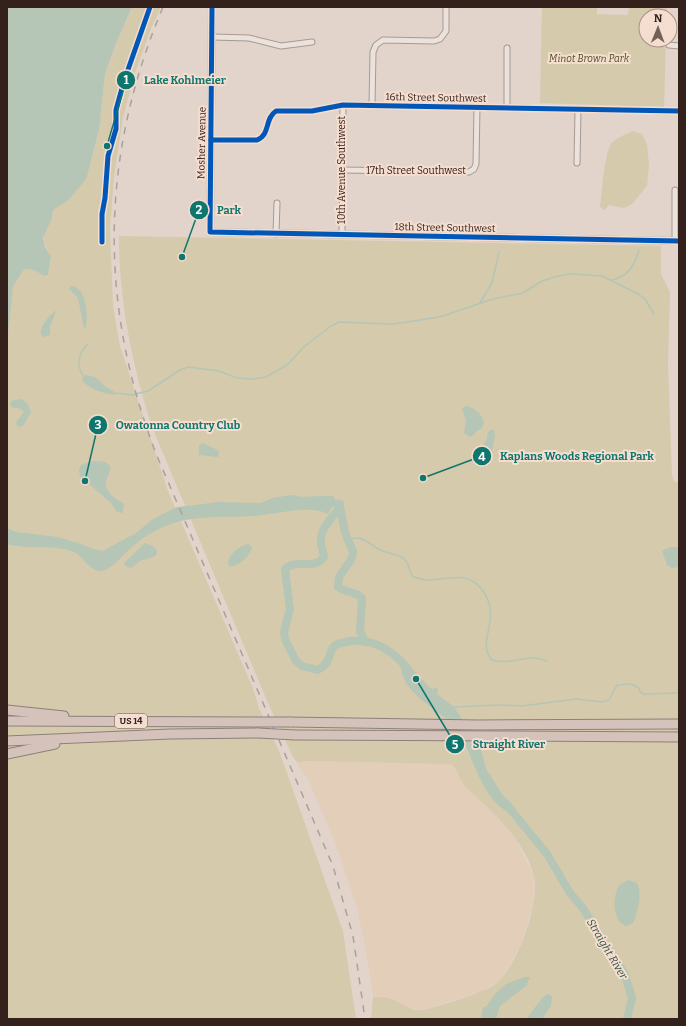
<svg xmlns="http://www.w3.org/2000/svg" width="686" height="1026" viewBox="0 0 686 1026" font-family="Bitter,serif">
<rect width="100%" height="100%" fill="#e2d4ca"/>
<!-- farmland -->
<polygon fill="#e3ceba" points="304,761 443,762 451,764 455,767 466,787 484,803 515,838 534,876 533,906 527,926 519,948 501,979 481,992 421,1010 408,1007 391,998 373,997 367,956 357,908 335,842 308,779 299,767 298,763"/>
<!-- green -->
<g fill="#d5caac" fill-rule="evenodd">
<path d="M132,7H161L152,26L134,76L123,118L114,176L110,228L113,306L120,346L168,491L254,691L259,708L279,751L343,931L356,1019H7V344C11,320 4,288 24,269L34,270L44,276L48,275L51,259L44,242V234L49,226L53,210L83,183L91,161L99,130L105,74L116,43Z"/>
<polygon points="542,7 597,7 597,14 628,15 629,7 667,7 667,16 646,16 646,40 666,40 664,107 540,103"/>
<path d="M633,131L642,134L647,144L649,165L647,186L632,204L624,208L609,205L604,210L600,207C602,193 604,155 611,144C616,138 626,134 633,131Z"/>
<path d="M119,236L661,246V274L670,292L668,363L672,475L674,481L679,483V1019H371L373,997C379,997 386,997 391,999C402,1002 411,1012 422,1010C437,1007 483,993 494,985C517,968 540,905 534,877C527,843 492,811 467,788C460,782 459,770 451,764L313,761H304L298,763L293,757L268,703L152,427C132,365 119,301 119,236ZM441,713H458L480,746L489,775L502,794L512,804L509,813L499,805L485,787L456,729Z"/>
</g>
<!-- water -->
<g fill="#b5c5b6">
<polygon points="7,7 132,7 116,43 105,74 99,130 87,176 83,183 68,200 53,210 51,221 43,238 45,247 51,257 48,275 44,276 34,270 24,269 13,286 7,344"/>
<path d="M71,286C87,287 88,316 86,327L84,328L78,298L69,289Z"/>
<path d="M55,311H56L50,327V335L43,337C36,328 49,317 55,311Z"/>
<path d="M85,375L95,377L106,387L118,394C109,396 87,389 82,380Z"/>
<polygon points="21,399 28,404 31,412 23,426 18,427 16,422 24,412 21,409 11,407 10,403 13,400"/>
<path d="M465,406C473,406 489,418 482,428C481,429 479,430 477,431C474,434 474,436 470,437L464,433L466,420L462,409Z"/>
<polygon points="493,429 495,435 492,451 487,454 485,453 483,446 487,439 488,432"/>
<polygon points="203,443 219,451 218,457 199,455 199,446"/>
<path d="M94,461L105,462L110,466C111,473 107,475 106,481C103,491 116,500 123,503L124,507L122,513L117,512L111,503L80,476L79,470L81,465Z"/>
<path d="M292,495C306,499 319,495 334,496V503L328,514C310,504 274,515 253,516C221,518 186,514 157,530C148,534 139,541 132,547C122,555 113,569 101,571C87,570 85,557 74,552C55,544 28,550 7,544V528L16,532L58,537L81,544L93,549L103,551L136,533L153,519L177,507L220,502L261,503L272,498Z"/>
<polygon points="145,543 154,547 157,551 156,556 140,561 131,568 125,566 124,563"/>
<path d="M248,544L252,547C251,555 237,568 229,566C225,557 239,546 248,544Z"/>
<polygon points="671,547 679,547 679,567 672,568 667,565 662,551"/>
<path d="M401,660L409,665L429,687L433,689L438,687L437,694L454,707L480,746L487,770L502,794L512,804L514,814C481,805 473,751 455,728C437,706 398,694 401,660Z"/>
<path d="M628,880L637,883C643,894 637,913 633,923L626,926C611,920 613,896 619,885Z"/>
<polygon points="525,977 530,977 526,986 500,1006 496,1019 481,1019 483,1007 486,1007 495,994 506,984"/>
<polygon points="549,994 552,997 551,1006 542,1019 526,1019 544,996"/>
</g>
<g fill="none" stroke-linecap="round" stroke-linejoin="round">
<!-- stream -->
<g stroke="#b5c5b6" stroke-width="1.5">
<path d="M612,280C629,276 634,266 639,250"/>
<polyline points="480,303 492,283 499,252"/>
<path d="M84,377C76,367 78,353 88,344"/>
<polyline points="118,393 132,395 148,391 180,370 188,367 219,371 237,378 253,379 266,377 287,365 305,346 331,326 339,322 393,324 440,317 493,299 523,293 542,281 558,276 571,274 602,276 638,294 645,299 654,314"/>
<path d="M348,539L359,538L366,541L380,550L402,557L407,562L412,576C438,589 463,563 483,591C503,619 475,642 492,660C515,666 527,652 547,661"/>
<polyline points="454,707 500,705 522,706 576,699 602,702 609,700 617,685 631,684 639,688 640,692 644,694 679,693"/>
</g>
<!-- river -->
<g stroke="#b5c5b6" stroke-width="8">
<path d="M324,502L340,504V507C332,519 319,528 321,544C321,548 324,552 324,557C314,571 297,558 285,569L290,609L284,632L285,639L296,661L302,666L317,670C334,663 326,651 336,645C341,642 347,642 351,641C375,639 393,651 407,668"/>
<path d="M340,507L345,532L353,552L352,558L339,577L338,587C346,593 355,591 362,598L360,631L365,642"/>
<polyline points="507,805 547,854 570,893 582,907 625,975 632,998 627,1019"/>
</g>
<defs>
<g id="minor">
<polyline points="212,37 249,38 281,46 312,42"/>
<polyline points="669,45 679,46"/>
<polyline points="372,105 373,52 376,45 383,40 434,41 440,39 446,31 446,7"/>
<polyline points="507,108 507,48"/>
<path d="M211,140H257C271,134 264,119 276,111H312L343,105L679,111"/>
<polyline points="577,163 578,109"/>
<polyline points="342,170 469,172 474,169 476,164 477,107"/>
<polyline points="276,234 277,203"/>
<polyline points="342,235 343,105"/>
<polyline points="675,241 675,190"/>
</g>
<polyline id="tertiary" points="212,7 210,232 679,241"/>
<g id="motorway">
<polyline points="7,710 64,716"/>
<polyline points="7,721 255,722"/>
<polyline points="289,722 479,725 679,724"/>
<polyline points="295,735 679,737"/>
<polyline points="7,741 170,734 258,733"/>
<polyline points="7,754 55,744"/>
</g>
</defs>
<!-- minor casing -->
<use href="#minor" stroke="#a79a94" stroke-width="7"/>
<!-- tertiary casing -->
<use href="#tertiary" stroke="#a79a94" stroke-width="8"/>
<!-- motorway casing -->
<use href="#motorway" stroke="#8c807a" stroke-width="11"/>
<!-- minor -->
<use href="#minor" stroke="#eae2db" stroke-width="5"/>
<!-- tertiary -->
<use href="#tertiary" stroke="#eae2db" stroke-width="6"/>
<!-- motorway -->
<use href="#motorway" stroke="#d5c3bb" stroke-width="9"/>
<!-- rail -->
<path stroke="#a9a19c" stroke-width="1.5" stroke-dasharray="7 7" stroke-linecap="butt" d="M163,7C100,156 98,305 157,456L333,866L353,936L365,1019"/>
<defs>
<g id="motorway-bridge">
<polyline points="255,722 289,722"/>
<polyline points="258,733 295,735"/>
</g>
</defs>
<!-- motorway-bridge casing -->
<use href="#motorway-bridge" stroke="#8c807a" stroke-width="11" stroke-linecap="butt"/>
<!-- motorway-bridge -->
<use href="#motorway-bridge" stroke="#d5c3bb" stroke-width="9"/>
<defs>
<g id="cycleway">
<polyline points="212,7 210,232 679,241"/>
<path d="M211,140H257C271,134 264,119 276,111H312L343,105L679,111"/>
<polyline points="102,242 102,214 105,198 108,156 116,129 116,110 124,81 150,7"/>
</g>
</defs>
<!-- cycleway casing -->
<use href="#cycleway" stroke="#f5decf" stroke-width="8"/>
<!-- cycleway -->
<use href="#cycleway" stroke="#0057b8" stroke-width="5"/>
</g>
<g text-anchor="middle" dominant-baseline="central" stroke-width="4" stroke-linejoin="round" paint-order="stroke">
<!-- shield labels -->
<rect fill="#f5decf" stroke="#6f5a52" stroke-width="1" x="115" y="714" width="32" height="14" rx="3"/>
<g font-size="9" font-weight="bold" fill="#35211c">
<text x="131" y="721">US 14</text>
</g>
<!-- park labels -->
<g font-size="10" font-style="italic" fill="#524f23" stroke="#f5decf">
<text x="589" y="59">Minot Brown Park</text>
</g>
<!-- street labels -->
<g font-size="10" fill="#35211c" stroke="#f5decf">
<text transform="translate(436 98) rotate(1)">16th Street Southwest</text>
<text transform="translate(202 143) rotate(-89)">Mosher Avenue</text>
<text transform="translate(342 170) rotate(-90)">10th Avenue Southwest</text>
<text x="416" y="171">17th Street Southwest</text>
<text transform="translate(445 228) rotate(1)">18th Street Southwest</text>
</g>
<!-- water labels -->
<g font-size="11" font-style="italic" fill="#2b5546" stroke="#f5decf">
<text transform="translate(607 949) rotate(59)">Straight River</text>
</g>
</g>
<!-- callouts -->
<path fill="none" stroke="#0f766e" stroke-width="1.5" d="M107 146L126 80M182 257L199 210M85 481L98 425M423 478L482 456M416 679L455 744"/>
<g fill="#0f766e" stroke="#f5decf" stroke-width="1.5">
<circle cx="107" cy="146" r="4"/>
<circle cx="182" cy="257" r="4"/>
<circle cx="85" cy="481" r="4"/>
<circle cx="423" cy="478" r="4"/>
<circle cx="416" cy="679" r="4"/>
<circle cx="126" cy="80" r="10"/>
<circle cx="199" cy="210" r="10"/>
<circle cx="98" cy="425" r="10"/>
<circle cx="482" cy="456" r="10"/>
<circle cx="455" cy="744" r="10"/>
</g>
<g font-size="12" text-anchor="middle" font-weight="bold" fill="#fff">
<text x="126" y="84">1</text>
<text x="199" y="214">2</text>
<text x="98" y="429">3</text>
<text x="482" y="461">4</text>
<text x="455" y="749">5</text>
</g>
<g font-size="11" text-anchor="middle" font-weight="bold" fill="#0f766e" stroke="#f5decf" stroke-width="4" stroke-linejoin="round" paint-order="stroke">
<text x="185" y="84">Lake Kohlmeier</text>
<text x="229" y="214">Park</text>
<text x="178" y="429">Owatonna Country Club</text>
<text x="577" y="460">Kaplans Woods Regional Park</text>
<text x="509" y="748">Straight River</text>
</g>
<!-- border -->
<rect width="686" height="1026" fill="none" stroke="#35211c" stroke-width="16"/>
<!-- north arrow -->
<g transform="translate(658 28) rotate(1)"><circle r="19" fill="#f5decf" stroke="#a89287"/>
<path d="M0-3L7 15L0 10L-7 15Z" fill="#726059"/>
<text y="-6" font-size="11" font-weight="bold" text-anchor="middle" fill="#35211c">N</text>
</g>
</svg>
